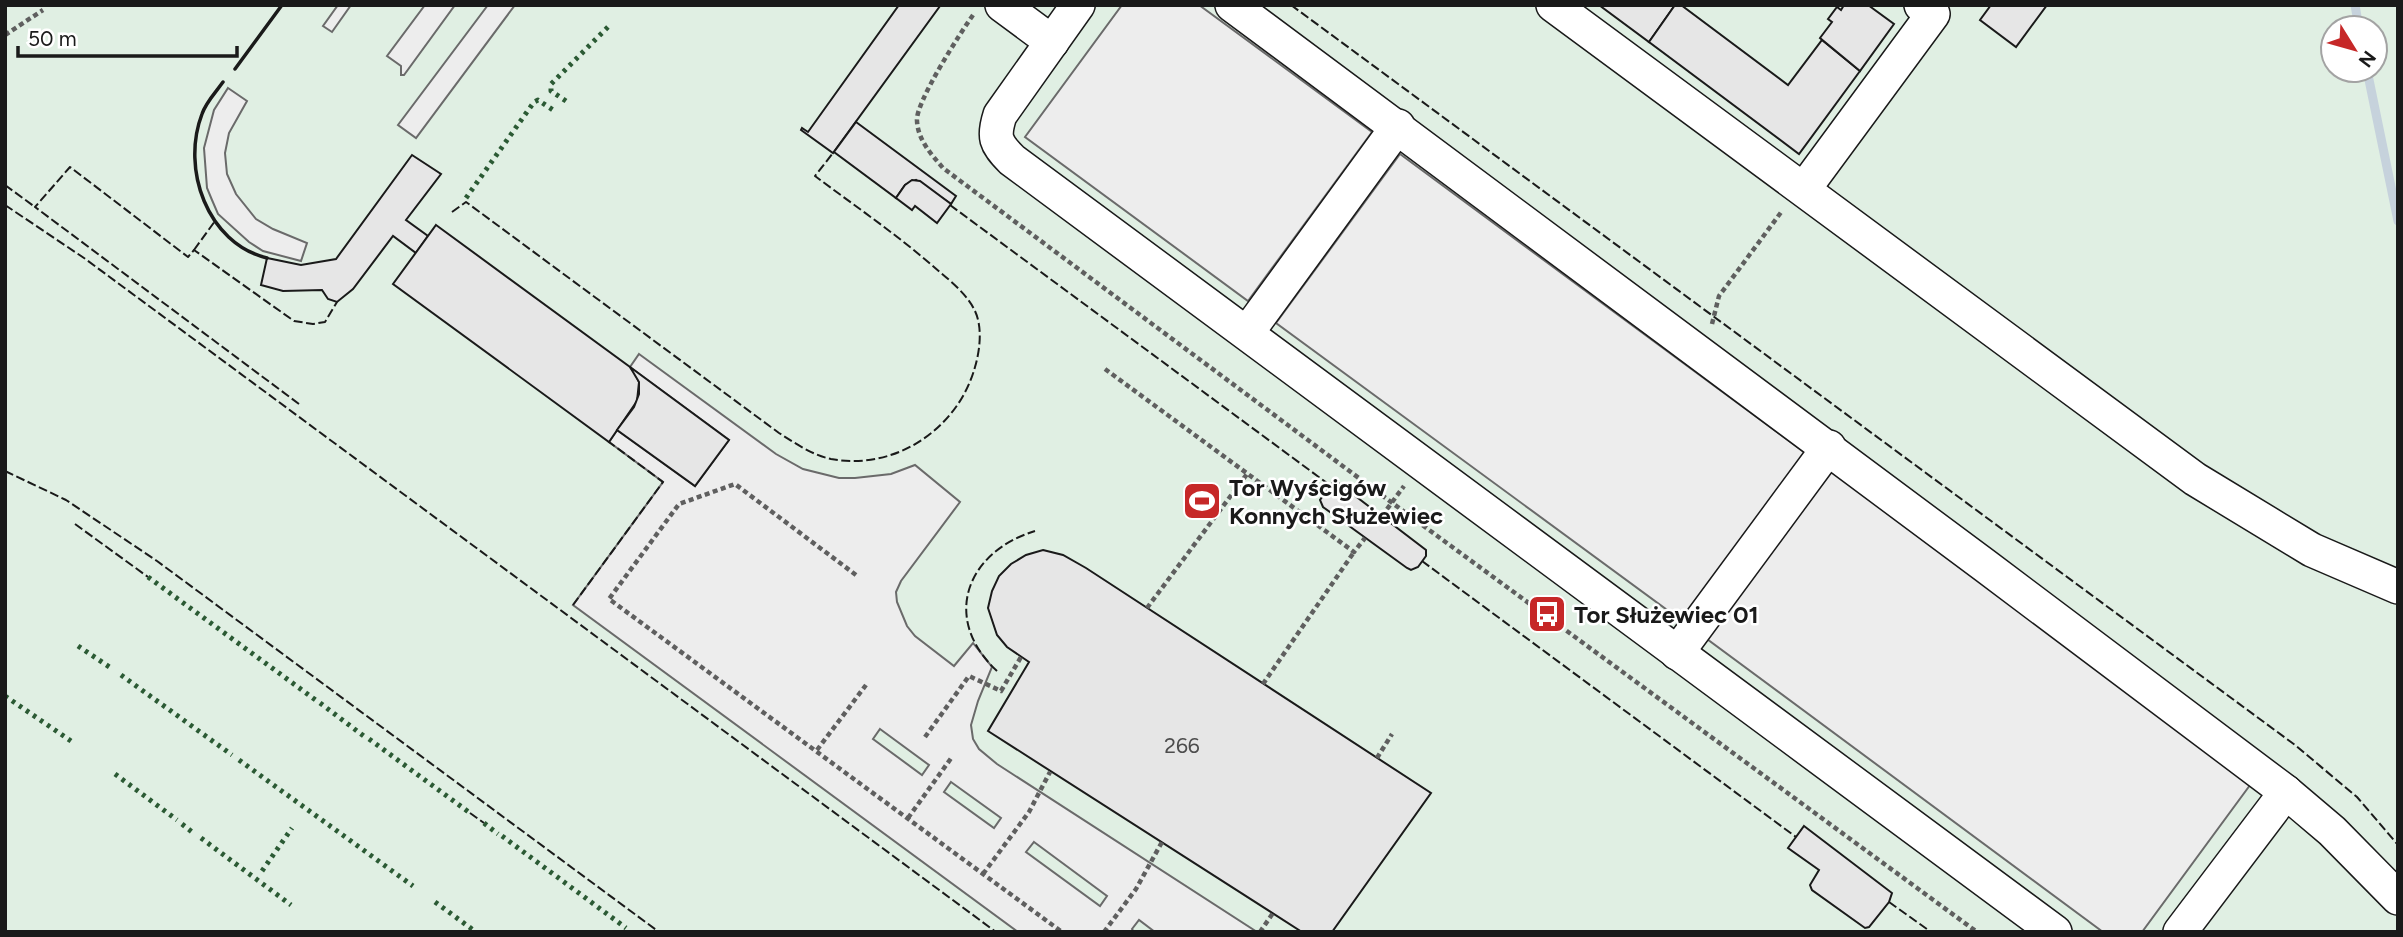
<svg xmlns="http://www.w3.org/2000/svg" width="2403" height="937" viewBox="0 0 2403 937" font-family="Figtree,sans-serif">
<rect width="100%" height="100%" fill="#fff"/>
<!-- green -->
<path fill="#e0efe3" stroke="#6a6a6a" stroke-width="2" fill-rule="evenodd" d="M5,5H2398V932H5ZM2333,28H2375V70H2333Z"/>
<!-- parking -->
<g fill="#ededed" stroke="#6a6a6a" stroke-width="2" fill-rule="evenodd">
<polygon points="338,5 351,5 332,32 323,26"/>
<polygon points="425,5 455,5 404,75 401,75 401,66 387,56"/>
<polygon points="488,5 515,5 416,138 398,125"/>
<polygon points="1122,5 1199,5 1372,132 1248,301 1025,137"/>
<polygon points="228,88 247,101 229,133 225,153 227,174 236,194 256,219 273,229 307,243 301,261 263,251 249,242 218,214 212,200 207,188 204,148 214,110"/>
<polygon points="1400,154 1808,455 1685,623 1276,323"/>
<path d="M639,354L776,454L803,469L839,478H855L891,474L915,465L960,502L901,581L896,592L897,602L907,626L915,636L954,666L973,643L992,667L978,701L971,725L973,739L979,749L997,764L1257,932H1155L1139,920L1132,929L1134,932H1018L573,605L663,482L609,442L617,430L695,486L729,440L630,367ZM880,729L929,765L922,775L873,739ZM951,782L1001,818L994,828L944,792ZM1034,842L1107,896L1100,906L1026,852Z"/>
<polygon points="1832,470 2253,781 2142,932 2103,932 1707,639"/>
</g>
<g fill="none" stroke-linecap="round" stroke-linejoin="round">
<!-- stream -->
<g stroke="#c6d2dc" stroke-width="9">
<polyline points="2355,5 2359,28"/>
<polyline points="2367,70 2398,221"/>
</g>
</g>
<!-- building -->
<g fill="#e6e6e6" stroke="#1a1a1a" stroke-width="2">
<polygon points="899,5 940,6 833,153 801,130 802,128 808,132"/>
<polygon points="1599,5 1675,5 1649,42"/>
<polygon points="1675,5 1681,5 1788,85 1822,40 1860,71 1799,154 1649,42"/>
<polygon points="1844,5 1868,5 1894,24 1860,71 1820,38 1832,22 1828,19 1837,7 1841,10"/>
<polygon points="1991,5 2047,5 2016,47 1980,20"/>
<polygon points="856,122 956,196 951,204 916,180 905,185 896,198 834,152"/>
<polygon points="412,155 441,174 406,220 428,236 416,253 393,236 353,289 337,302 328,299 322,290 283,291 261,285 267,258 301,265 336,259"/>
<polygon points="912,180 920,181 951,204 937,223 915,206 912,210 896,198 905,185"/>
<polygon points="436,225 630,367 635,373 639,382 637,401 609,442 393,284"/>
<polygon points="630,367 729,440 695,486 617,430 634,407 639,394 639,382"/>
<polygon points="1333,482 1337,482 1426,550 1426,556 1418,567 1411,570 1407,568 1323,507 1320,500"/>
<polygon points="1043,550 1063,555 1086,568 1431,793 1332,932 1302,932 988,731 1029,662 1007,647 997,635 988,608 992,591 999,576 1011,564 1026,555"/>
<polygon points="1804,826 1892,893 1889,902 1869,927 1865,928 1812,890 1810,885 1819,870 1788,848"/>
</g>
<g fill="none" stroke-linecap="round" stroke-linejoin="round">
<defs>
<g id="minor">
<polyline points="1002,5 1052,42"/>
<path d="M1078,5L1000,115C993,137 995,143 1012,160L2055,932"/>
<path d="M1232,5C1585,266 1936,528 2286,792L2332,831L2398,898"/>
<polyline points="1553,5 2195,479 2312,550 2398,587"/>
<polyline points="1804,189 1933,14 1921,5"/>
<polyline points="1247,333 1398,126"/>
<polyline points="1677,653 1829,447"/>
<polyline points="2180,932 2286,792"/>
</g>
</defs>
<!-- minor casing -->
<use href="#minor" stroke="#1a1a1a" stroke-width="36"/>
<!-- path -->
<g stroke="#5f5f5f" stroke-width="4.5" stroke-dasharray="5 3.5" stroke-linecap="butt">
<path d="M973,15C961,32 915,103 917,121C918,140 931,154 943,168L1391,502L1977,932"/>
<polyline points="5,35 43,10"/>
<polyline points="1712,324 1719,296 1782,211"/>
<polyline points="1105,369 1354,552 1365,538"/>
<polyline points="1382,516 1404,486"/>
<polyline points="856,575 735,484 679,504 609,599 1062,932"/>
<polyline points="1147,608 1247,474"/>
<polyline points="1263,684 1354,552"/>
<polyline points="925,737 969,676 1001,691 1021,657"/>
<polyline points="817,750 866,685"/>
<polyline points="1377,758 1392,734"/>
<polyline points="908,818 952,757"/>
<polyline points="983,874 1029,812 1050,772"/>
<polyline points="1104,932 1136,889 1162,842"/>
<polyline points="1260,932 1273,913"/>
</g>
<!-- minor -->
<use href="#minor" stroke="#fff" stroke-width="33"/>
<!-- hedge -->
<g stroke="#2b5a34" stroke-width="5" stroke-dasharray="3.5 5" stroke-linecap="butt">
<polyline points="566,101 551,91 551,84 608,27"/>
<polyline points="466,198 534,102 538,100 556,112"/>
<polyline points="148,577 317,701"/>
<polyline points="78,646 111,668"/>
<polyline points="121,675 232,755"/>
<polyline points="5,696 71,741"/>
<polyline points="320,703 365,737"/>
<polyline points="369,739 470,813"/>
<polyline points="239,760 413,886"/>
<polyline points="115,774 177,820"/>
<polyline points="484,823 498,834"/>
<polyline points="182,824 192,832"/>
<polyline points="502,836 626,928"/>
<polyline points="201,838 291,905"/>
<polyline points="262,871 292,828"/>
<polyline points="435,902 476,932"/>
</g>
<!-- fence -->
<g stroke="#1a1a1a" stroke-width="2" stroke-dasharray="9 3.5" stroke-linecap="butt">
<polyline points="1291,5 2295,745 2357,797 2398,845"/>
<polyline points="5,185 35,207"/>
<polyline points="5,205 84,258 996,932"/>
<polyline points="950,205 1331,486"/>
<path d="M452,212L466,202L779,433C795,443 812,455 831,459C895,471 958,429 975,367C980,350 983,326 974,309C966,293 948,279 934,267C896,234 855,206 815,176L833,153"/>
<polyline points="194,250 215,221"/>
<polyline points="299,404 35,207 70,167 188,257 194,250 294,321 313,324 325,322 337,302"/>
<polyline points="5,471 66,500 157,561 659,932"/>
<polyline points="75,524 148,577"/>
<polyline points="1422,561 1796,837"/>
<polyline points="573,605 663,482 609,442"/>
<path d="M997,671C941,619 966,552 1035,531"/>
<polyline points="470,813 484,823"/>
<polyline points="1889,902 1931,932"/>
</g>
<!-- wall -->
<g stroke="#1a1a1a" stroke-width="3.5">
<polyline points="235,69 282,5"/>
<path d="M223,82C216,92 206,102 202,114C181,169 207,243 267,258"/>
</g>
</g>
<!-- icons -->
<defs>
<symbol id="stadium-square" viewBox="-11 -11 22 22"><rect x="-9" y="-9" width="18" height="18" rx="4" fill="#c62828" stroke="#fff"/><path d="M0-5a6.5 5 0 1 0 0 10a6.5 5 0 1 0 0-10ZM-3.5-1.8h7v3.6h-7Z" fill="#fff"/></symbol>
<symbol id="bus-square" viewBox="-11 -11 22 22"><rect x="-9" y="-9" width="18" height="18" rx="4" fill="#c62828" stroke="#fff"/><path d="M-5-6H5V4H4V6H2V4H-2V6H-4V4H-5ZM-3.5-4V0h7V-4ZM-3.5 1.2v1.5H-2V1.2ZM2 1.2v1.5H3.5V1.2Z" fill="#fff"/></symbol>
</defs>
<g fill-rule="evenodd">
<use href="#stadium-square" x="1180" y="479" width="44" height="44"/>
<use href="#bus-square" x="1525" y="592" width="44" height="44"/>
</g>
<g text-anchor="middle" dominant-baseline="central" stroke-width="5" stroke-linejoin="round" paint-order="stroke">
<!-- number labels -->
<g font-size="21" fill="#4d4d4d">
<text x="1182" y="745">266</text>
</g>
<!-- poi labels -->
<g font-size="24" font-weight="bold" fill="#1a1a1a" stroke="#fff" text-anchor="start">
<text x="1229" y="487">Tor Wyścigów<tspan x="1229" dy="28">Konnych Służewiec</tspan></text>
<text x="1574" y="614">Tor Służewiec 01</text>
</g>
</g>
<!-- border -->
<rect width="2403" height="937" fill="none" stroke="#1a1a1a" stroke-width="14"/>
<!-- north arrow -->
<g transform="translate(2354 49) rotate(127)"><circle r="33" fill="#ffffff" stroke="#a3a3a3" stroke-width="2"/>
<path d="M0-5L12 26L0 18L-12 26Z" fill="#c62828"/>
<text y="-10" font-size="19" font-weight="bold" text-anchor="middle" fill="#1a1a1a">N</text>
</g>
<!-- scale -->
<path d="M18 46v10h219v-10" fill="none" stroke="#1a1a1a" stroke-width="3.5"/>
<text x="28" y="46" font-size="21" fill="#1a1a1a" stroke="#ffffff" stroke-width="5" paint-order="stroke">50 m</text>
</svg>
